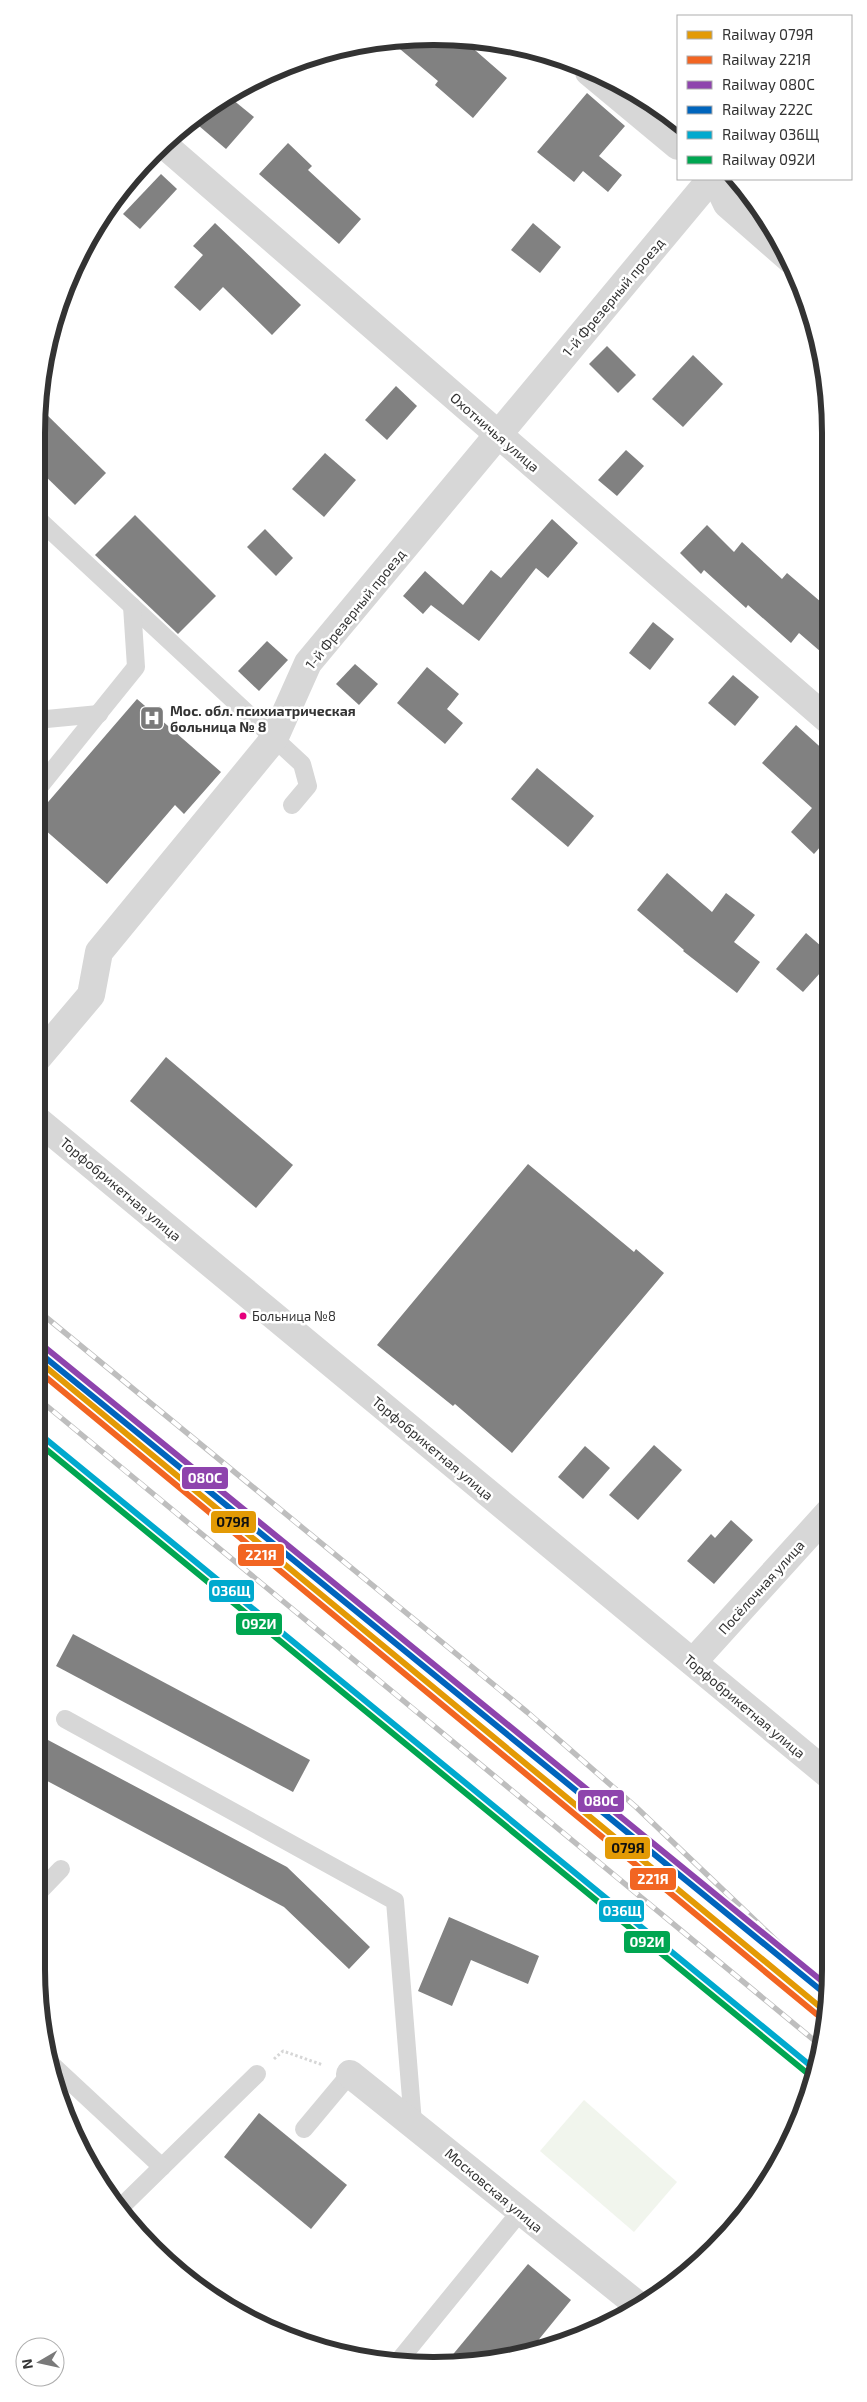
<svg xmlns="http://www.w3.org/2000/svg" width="867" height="2402" viewBox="0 0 867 2402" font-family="'Exo 2',sans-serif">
<rect width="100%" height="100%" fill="#fff"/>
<!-- green -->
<polygon fill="#f1f5ed" points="584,2100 677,2182 634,2232 540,2151"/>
<!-- building -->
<g fill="#818181">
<polygon points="450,37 460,37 507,78 473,118 435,85 438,81 388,39"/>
<polygon points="587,93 625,126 599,156 622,175 608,192 583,171 574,182 537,152"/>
<polygon points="227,95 254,117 226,149 192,120"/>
<polygon points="288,143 312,166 308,170 361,219 339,244 259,174"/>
<polygon points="161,174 177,189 140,229 123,214"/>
<polygon points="215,223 301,305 272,335 223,287 200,311 174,287 203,255 193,246"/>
<polygon points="533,223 561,247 540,273 511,250"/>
<polygon points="607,346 636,375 618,393 589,364"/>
<polygon points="693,355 723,384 683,427 652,399"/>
<polygon points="396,386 417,406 387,440 365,420"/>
<polygon points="40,408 106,473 75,505 36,467 36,434"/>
<polygon points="626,450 644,466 617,496 598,480"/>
<polygon points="325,453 356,480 324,517 292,489"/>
<polygon points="135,515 216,596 178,634 95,555"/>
<polygon points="552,519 578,543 548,578 536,568 479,641 431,605 423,614 403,596 425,571 463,605 491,570 501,578"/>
<polygon points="707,525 734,552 742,542 782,579 787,573 828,608 828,658 799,633 791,643 748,605 746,608 704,570 701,574 680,553"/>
<polygon points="265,529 293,558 276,576 247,547"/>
<polygon points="653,622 674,639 650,670 629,653"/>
<polygon points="267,641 288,660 259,691 238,671"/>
<polygon points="355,664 378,684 359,705 336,684"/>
<polygon points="427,667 459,694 447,709 463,723 445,744 397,703"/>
<polygon points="733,675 759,697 735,726 708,703"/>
<polygon points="137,699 221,772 184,814 175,805 107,884 36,822 36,816"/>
<polygon points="796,725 828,754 828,838 814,854 791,832 812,808 762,763"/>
<polygon points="537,768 594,816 568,847 511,799"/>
<polygon points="667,873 712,912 726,893 755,915 734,942 760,962 737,993 683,951 684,950 637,910"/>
<polygon points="806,933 829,953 829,963 803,992 776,969"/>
<polygon points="166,1057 293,1165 256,1208 130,1101"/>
<polygon points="528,1164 634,1252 636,1249 664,1273 512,1453 455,1404 453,1406 377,1345"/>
<polygon points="654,1445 682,1470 638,1520 609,1495"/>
<polygon points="585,1446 610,1468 583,1499 558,1477"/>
<polygon points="731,1520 753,1540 714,1584 687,1561 711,1534 715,1538"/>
<polygon points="73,1634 310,1760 293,1792 56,1666"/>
<polygon points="48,1740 287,1867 370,1947 349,1969 284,1907 36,1775 36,1762"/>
<polygon points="449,1917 539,1956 528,1984 471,1960 452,2006 418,1991"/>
<polygon points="259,2113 347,2185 311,2229 224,2157"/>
<polygon points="528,2264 571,2300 527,2354 459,2365 445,2364"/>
</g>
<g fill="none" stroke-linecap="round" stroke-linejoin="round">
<!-- path -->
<polyline stroke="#d6d6d6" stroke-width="3" stroke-dasharray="2.5 2.5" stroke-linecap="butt" points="274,2059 283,2051 323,2065"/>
<!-- lane -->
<g stroke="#d7d7d7" stroke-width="18">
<polyline points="36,517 302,764 308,786 292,805"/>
<polyline points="36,720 99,714"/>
<polyline points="36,791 136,667 132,606"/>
<polyline points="65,1719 395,1901 413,2123"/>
<polyline points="36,1895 61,1869"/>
<polyline points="48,2061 162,2167"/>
<polyline points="304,2129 350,2074"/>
<polyline points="121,2207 257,2074"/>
<polyline points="397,2363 520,2212"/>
</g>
<!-- street -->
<g stroke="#d7d7d7" stroke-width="28">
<polyline points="589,72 678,146"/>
<polyline points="163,144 828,720"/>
<polyline points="715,179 727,204 791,260"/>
<polyline points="36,1060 91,995 99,952 274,739 308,663 711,179"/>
<polyline points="36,1119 830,1776"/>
<polyline points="693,1662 830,1511"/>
<polyline points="350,2074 639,2306"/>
</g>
<defs>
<g id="rail">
<polyline points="36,1309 527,1712 636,1807 802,1965"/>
<polyline points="36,1397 821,2046"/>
</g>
</defs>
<!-- rail casing -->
<use href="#rail" stroke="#bebebe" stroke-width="5.5"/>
<!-- rail -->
<use href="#rail" stroke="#fff" stroke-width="4" stroke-dasharray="11" stroke-linecap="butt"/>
<defs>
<polyline id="rail-1" points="36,1359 825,2011"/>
<polyline id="rail-2" points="36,1369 820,2017"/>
<polyline id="rail-3" points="36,1340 828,1986"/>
<polyline id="rail-4" points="36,1350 823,1992"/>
<polyline id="rail-5" points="36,1431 817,2071"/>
<polyline id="rail-6" points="36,1441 812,2077"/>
</defs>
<!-- rail-1 casing -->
<use href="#rail-1" stroke="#fff" stroke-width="10"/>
<!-- rail-2 casing -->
<use href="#rail-2" stroke="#fff" stroke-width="10"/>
<!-- rail-3 casing -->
<use href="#rail-3" stroke="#fff" stroke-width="10"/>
<!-- rail-4 casing -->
<use href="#rail-4" stroke="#fff" stroke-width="10"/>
<!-- rail-5 casing -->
<use href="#rail-5" stroke="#fff" stroke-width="10"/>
<!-- rail-6 casing -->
<use href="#rail-6" stroke="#fff" stroke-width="10"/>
<!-- rail-1 -->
<use href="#rail-1" stroke="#e39a05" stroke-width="6"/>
<!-- rail-2 -->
<use href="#rail-2" stroke="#f26522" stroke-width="6"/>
<!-- rail-3 -->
<use href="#rail-3" stroke="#8e44ad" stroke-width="6"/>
<!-- rail-4 -->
<use href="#rail-4" stroke="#0065bd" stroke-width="6"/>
<!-- rail-5 -->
<use href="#rail-5" stroke="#00a9ce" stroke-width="6"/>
<!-- rail-6 -->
<use href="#rail-6" stroke="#00a651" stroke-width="6"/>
</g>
<!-- icons -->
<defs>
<symbol id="hospital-square" viewBox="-11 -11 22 22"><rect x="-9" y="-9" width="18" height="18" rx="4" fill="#7a7a7a" stroke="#fff"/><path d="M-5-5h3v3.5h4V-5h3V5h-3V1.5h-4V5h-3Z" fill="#fff"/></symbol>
</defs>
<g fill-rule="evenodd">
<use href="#hospital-square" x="138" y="704" width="28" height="28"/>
</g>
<!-- markers -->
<circle fill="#e5007d" stroke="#fff" stroke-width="2" cx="243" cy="1316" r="4.5"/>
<g text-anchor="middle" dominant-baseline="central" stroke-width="5" stroke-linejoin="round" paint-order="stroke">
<!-- bus labels -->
<g font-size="13" fill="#333" stroke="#fff" text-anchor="start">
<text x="252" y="1316">Больница №8</text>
</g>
<!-- street labels -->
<g font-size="14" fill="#333" stroke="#fff">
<text transform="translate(613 297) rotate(-50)">1-й Фрезерный проезд</text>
<text transform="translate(495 432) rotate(41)">Охотничья улица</text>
<text transform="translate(355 609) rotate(-51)">1-й Фрезерный проезд</text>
<text transform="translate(121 1189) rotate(40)">Торфобрикетная улица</text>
<text transform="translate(433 1448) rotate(40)">Торфобрикетная улица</text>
<text transform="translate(761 1587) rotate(-48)">Посёлочная улица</text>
<text transform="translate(745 1706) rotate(40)">Торфобрикетная улица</text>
<text transform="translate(494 2190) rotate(40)">Московская улица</text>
</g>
<!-- poi labels -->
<g font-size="14" font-weight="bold" fill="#333" stroke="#fff" text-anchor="start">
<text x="170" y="710">Мос. обл. психиатрическая<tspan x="170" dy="16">больница № 8</tspan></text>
</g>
</g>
<!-- crop -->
<path d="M0 0H867V2402H0ZM433 45H434A388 388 0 0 1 822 433V1969A388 388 0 0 1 434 2357H433A388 388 0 0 1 45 1969V433A388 388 0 0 1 433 45Z" fill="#fff" fill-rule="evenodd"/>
<path fill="none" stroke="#333" stroke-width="6" d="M433 45H434A388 388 0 0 1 822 433V1969A388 388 0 0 1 434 2357H433A388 388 0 0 1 45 1969V433A388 388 0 0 1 433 45Z"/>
<g stroke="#fff" stroke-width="2">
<rect x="181" y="1466" width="48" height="24" rx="5" fill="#8e44ad"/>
<rect x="210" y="1510" width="47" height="24" rx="5" fill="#e39a05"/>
<rect x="237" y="1543" width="48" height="24" rx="5" fill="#f26522"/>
<rect x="208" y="1579" width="47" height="24" rx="5" fill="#00a9ce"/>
<rect x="235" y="1612" width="48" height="24" rx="5" fill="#00a651"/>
<rect x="577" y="1789" width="48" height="24" rx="5" fill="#8e44ad"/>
<rect x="604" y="1836" width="47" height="24" rx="5" fill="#e39a05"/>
<rect x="629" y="1867" width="48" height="24" rx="5" fill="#f26522"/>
<rect x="598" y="1899" width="47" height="24" rx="5" fill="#00a9ce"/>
<rect x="623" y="1930" width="48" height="24" rx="5" fill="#00a651"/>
</g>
<g font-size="14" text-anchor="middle" font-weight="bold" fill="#fff">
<text x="205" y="1483">080С</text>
<text x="261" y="1560">221Я</text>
<text x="231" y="1596">036Щ</text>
<text x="259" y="1629">092И</text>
<text x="601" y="1806">080С</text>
<text x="653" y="1884">221Я</text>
<text x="622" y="1916">036Щ</text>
<text x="647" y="1947">092И</text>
</g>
<g font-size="14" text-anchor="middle" font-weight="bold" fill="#111">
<text x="233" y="1527">079Я</text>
<text x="628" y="1853">079Я</text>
</g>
<!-- legend -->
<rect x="677" y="15" width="175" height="165" fill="#ffffff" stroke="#adadad"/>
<rect x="687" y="31" width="25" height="8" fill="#e39a05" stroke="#adadad"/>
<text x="722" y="40" font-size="15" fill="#333333">Railway 079Я</text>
<rect x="687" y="56" width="25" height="8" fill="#f26522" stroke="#adadad"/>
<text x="722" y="65" font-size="15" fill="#333333">Railway 221Я</text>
<rect x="687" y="81" width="25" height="8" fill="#8e44ad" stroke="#adadad"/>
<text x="722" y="90" font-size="15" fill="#333333">Railway 080С</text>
<rect x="687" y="106" width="25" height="8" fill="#0065bd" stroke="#adadad"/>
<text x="722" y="115" font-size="15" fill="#333333">Railway 222С</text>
<rect x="687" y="131" width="25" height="8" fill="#00a9ce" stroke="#adadad"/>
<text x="722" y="140" font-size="15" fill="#333333">Railway 036Щ</text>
<rect x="687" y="156" width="25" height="8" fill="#00a651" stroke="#adadad"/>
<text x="722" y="165" font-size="15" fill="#333333">Railway 092И</text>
<!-- north arrow -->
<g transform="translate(40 2362) rotate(261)"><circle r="24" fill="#ffffff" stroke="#adadad"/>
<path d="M0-4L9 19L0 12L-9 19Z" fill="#7a7a7a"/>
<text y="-8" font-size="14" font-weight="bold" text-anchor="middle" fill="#333333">N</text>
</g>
</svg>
